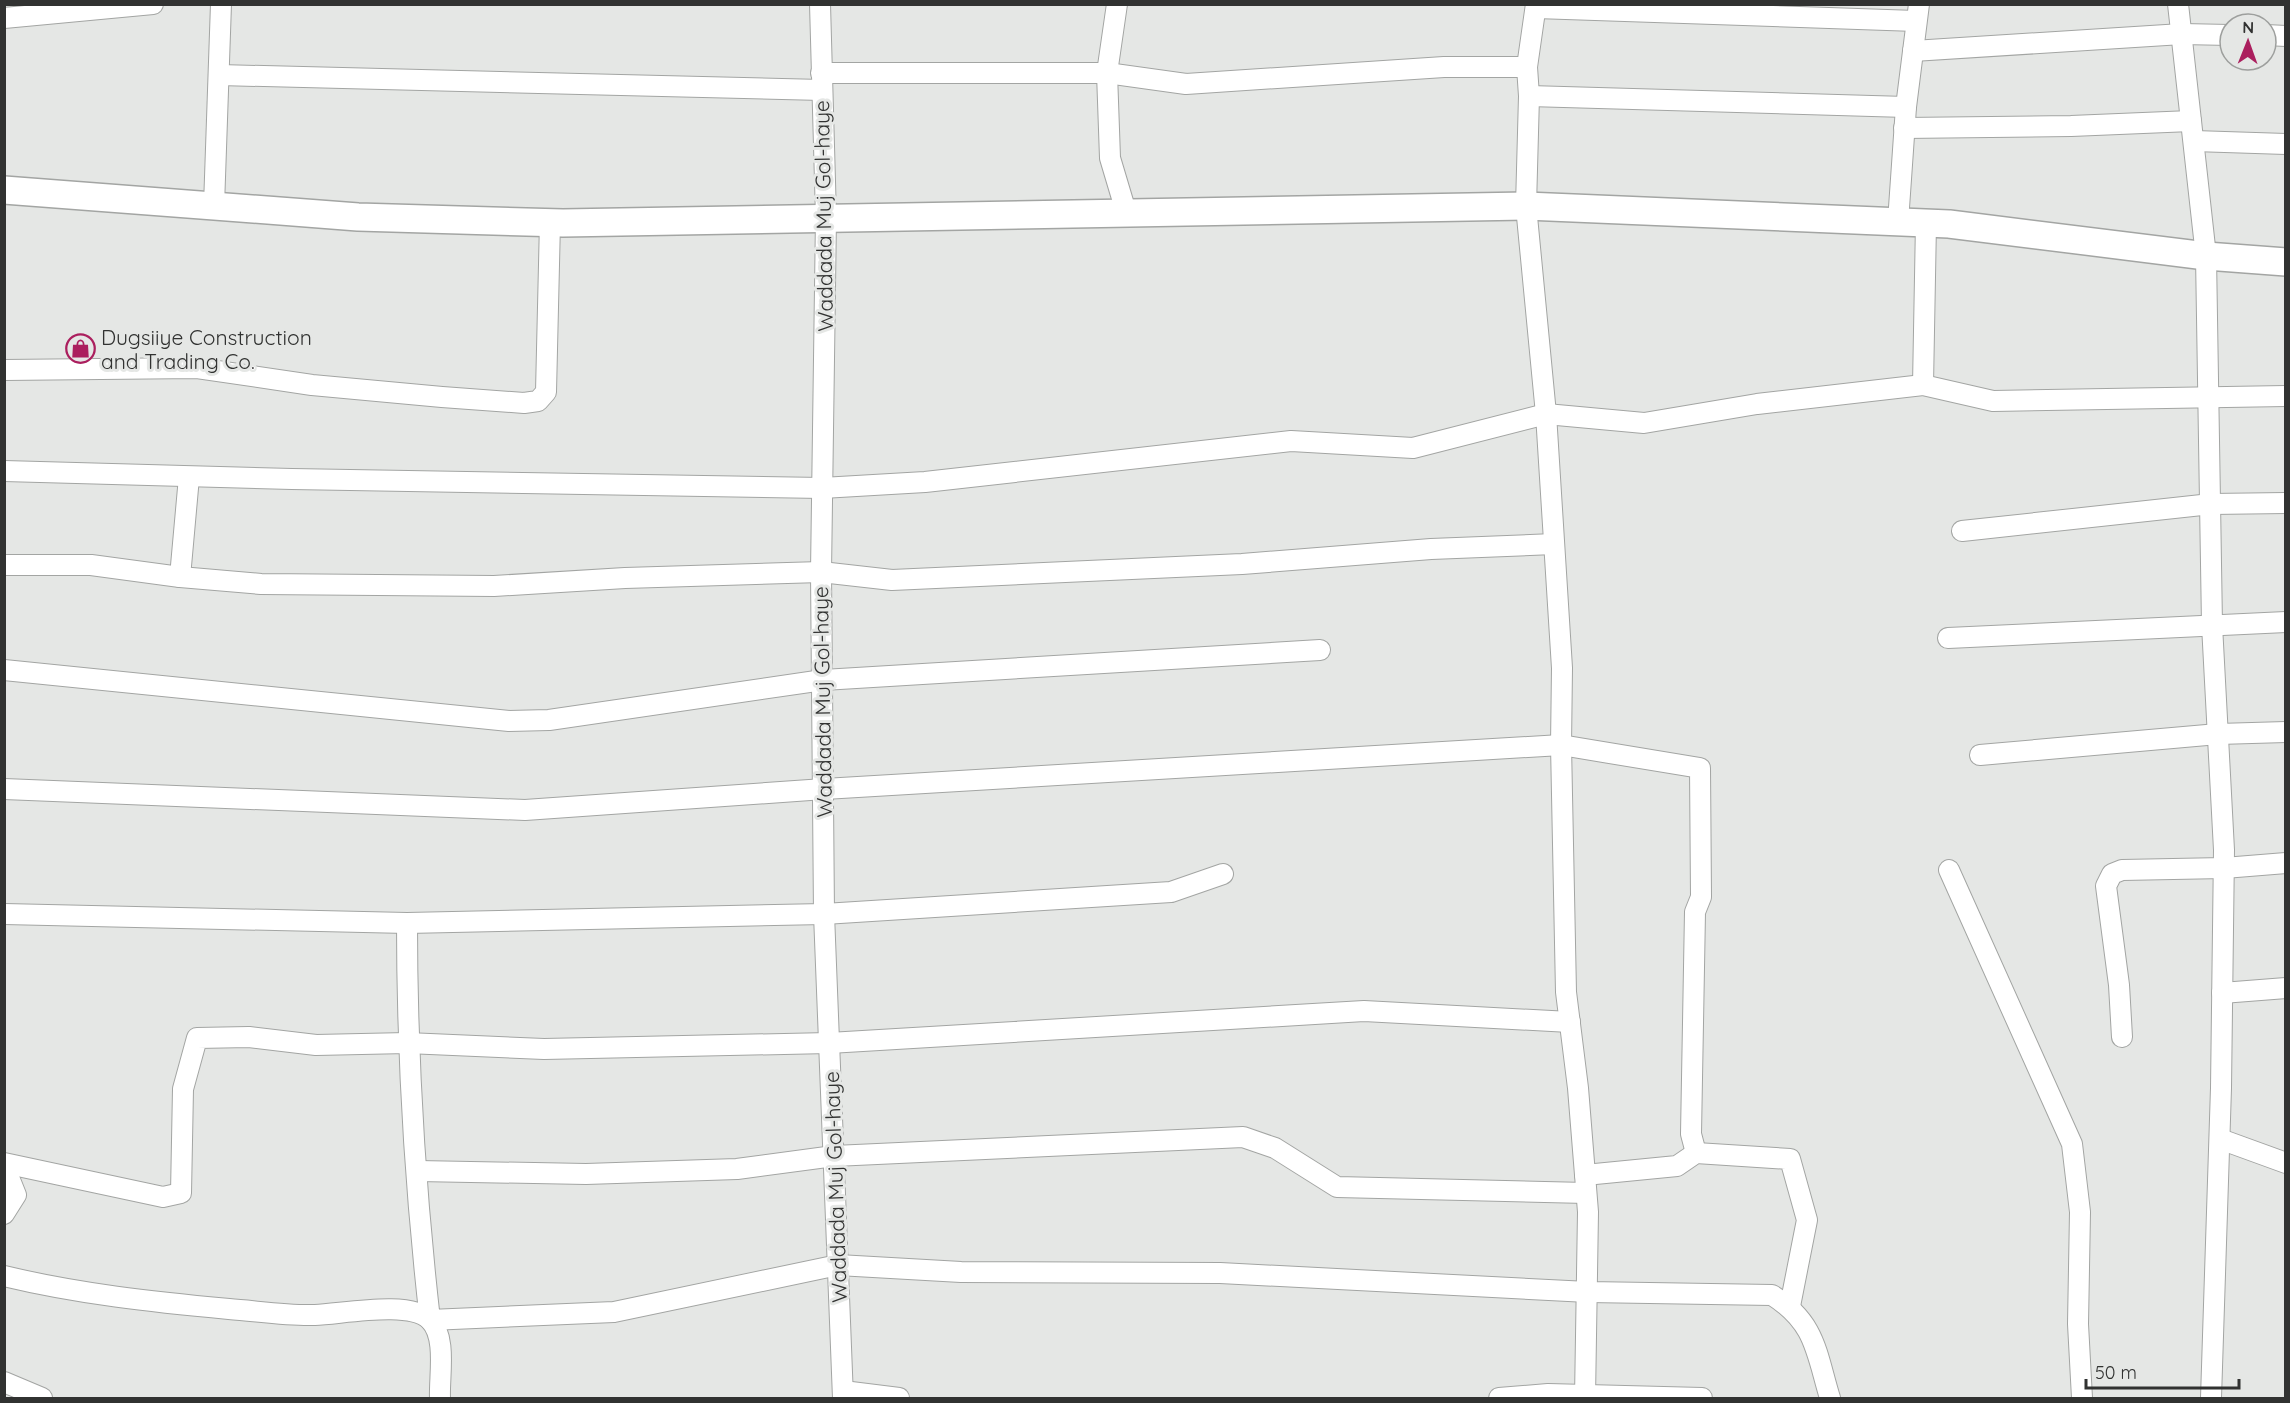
<svg xmlns="http://www.w3.org/2000/svg" width="2290" height="1403" viewBox="0 0 2290 1403" font-family="Quicksand,sans-serif">
<rect width="100%" height="100%" fill="#e5e7e5"/>
<g fill="none" stroke-linecap="round" stroke-linejoin="round">
<defs>
<g id="minor">
<polyline points="820,4 826,217 821,572 824,914 843,1398"/>
<polyline points="1117,4 1107,73 1110,158 1127,215"/>
<polyline points="1536,4 1527,67 1529,96 1526,206 1546,414 1562,668 1561,745 1566,992 1578,1088 1588,1212 1585,1398"/>
<polyline points="2178,4 2206,256 2212,625 2224,850 2221,1088 2211,1398"/>
<polyline points="1536,8 1916,21"/>
<polyline points="4,18 153,4"/>
<polyline points="2266,35 2286,36"/>
<polyline points="1913,51 2182,34 2230,35"/>
<polyline points="821,73 1107,73 1186,84 1444,67 1527,67"/>
<polyline points="219,75 822,90"/>
<polyline points="1529,96 1906,107"/>
<polyline points="1904,128 2071,126 2191,121"/>
<polyline points="2194,141 2286,144"/>
<polyline points="214,206 221,4"/>
<polyline points="1898,222 1906,107 1919,4"/>
<polyline points="4,370 197,368 312,385 442,397 524,403 538,401 546,392 550,222"/>
<polyline points="1923,385 1926,223"/>
<polyline points="4,471 292,479 822,488 925,482 1291,441 1413,448 1546,414 1644,423 1757,404 1923,385 1993,401 2286,396"/>
<polyline points="1962,531 2211,504 2286,503"/>
<polyline points="4,565 91,565 180,577 261,584 494,586 625,578 821,572 892,580 1242,564 1431,549 1554,544"/>
<polyline points="180,577 189,477"/>
<polyline points="1948,638 2286,622"/>
<polyline points="4,670 509,721 549,720 823,680 1320,650"/>
<polyline points="1980,755 2218,734 2286,732"/>
<polyline points="4,789 525,810 824,789 1561,745 1700,768 1701,897 1695,912 1691,1134 1696,1153"/>
<polyline points="1949,870 2072,1144 2080,1212 2078,1324 2082,1398"/>
<polyline points="4,914 407,923 824,914 1171,892 1223,874"/>
<path d="M407,923C407,1056 415,1188 430,1320L614,1312L838,1265L961,1272L1220,1273L1588,1292L1772,1295C1816,1323 1816,1352 1830,1398"/>
<polyline points="2222,993 2286,988"/>
<polyline points="2122,1037 2119,985 2106,886 2112,874 2122,870 2224,868 2286,863"/>
<polyline points="2220,1139 2286,1163"/>
<polyline points="4,1163 163,1197 181,1193 183,1089 197,1038 249,1037 316,1045 407,1043 544,1049 829,1043 1364,1011 1570,1022"/>
<polyline points="4,1165 16,1195 4,1214"/>
<polyline points="418,1171 586,1174 737,1169 834,1156 1243,1137 1275,1148 1337,1187 1586,1193"/>
<polyline points="1585,1175 1677,1166 1696,1153 1790,1159 1807,1220 1790,1306"/>
<path d="M4,1276C79,1294 153,1302 229,1309C257,1311 287,1316 315,1315C343,1314 410,1300 430,1320C447,1337 439,1376 440,1398"/>
<polyline points="4,1382 42,1398"/>
<polyline points="843,1391 899,1398"/>
<polyline points="1499,1398 1548,1394 1702,1398"/>
</g>
<polyline id="secondary" points="4,190 358,217 563,223 1526,206 1949,224 2206,256 2286,262"/>
</defs>
<!-- minor casing -->
<use href="#minor" stroke="#a3a5a3" stroke-width="22"/>
<!-- secondary casing -->
<use href="#secondary" stroke="#a3a5a3" stroke-width="30"/>
<!-- minor -->
<use href="#minor" stroke="#fff" stroke-width="20"/>
<!-- secondary -->
<use href="#secondary" stroke="#fff" stroke-width="27"/>
</g>
<!-- icons -->
<defs>
<symbol id="shop-ring" viewBox="-11 -11 22 22"><circle r="9.5" fill="#e5e7e5" stroke="#ab1f5e" stroke-width="1.5"/><path d="M-5-2.5h2.3a2.7 3.5 0 0 1 5.4 0H5L5.5 6h-11ZM-1.5-2.5h3a1.5 2.3 0 0 0-3 0Z" fill="#ab1f5e"/></symbol>
</defs>
<g fill-rule="evenodd">
<use href="#shop-ring" x="64" y="332" width="33" height="33"/>
</g>
<g text-anchor="middle" dominant-baseline="central" stroke-width="6" stroke-linejoin="round" paint-order="stroke">
<!-- street labels -->
<g font-size="21" fill="#313231" stroke="#e5e7e5">
<text transform="translate(823 216) rotate(-91)">Waddada Muj Gol-haye</text>
<text transform="translate(822 702) rotate(-91)">Waddada Muj Gol-haye</text>
<text transform="translate(835 1187) rotate(-92)">Waddada Muj Gol-haye</text>
</g>
<!-- poi labels -->
<g font-size="21" fill="#313231" stroke="#e5e7e5" text-anchor="start">
<text x="101" y="337">Dugsiiye Construction<tspan x="101" dy="24">and Trading Co.</tspan></text>
</g>
</g>
<!-- border -->
<rect width="2290" height="1403" fill="none" stroke="#313231" stroke-width="12"/>
<!-- north arrow -->
<g transform="translate(2248 42) rotate(1)"><circle r="28" fill="#e5e7e5" stroke="#9d9f9d" stroke-width="1.5"/>
<path d="M0-4.5L10 22L0 15L-10 22Z" fill="#ab1f5e"/>
<text y="-9" font-size="16" font-weight="bold" text-anchor="middle" fill="#313231">N</text>
</g>
<!-- scale -->
<path d="M2086 1379v9h153v-9" fill="none" stroke="#313231" stroke-width="3"/>
<text x="2095" y="1379" font-size="18" fill="#313231" stroke="#e5e7e5" stroke-width="4.5" paint-order="stroke">50 m</text>
</svg>
